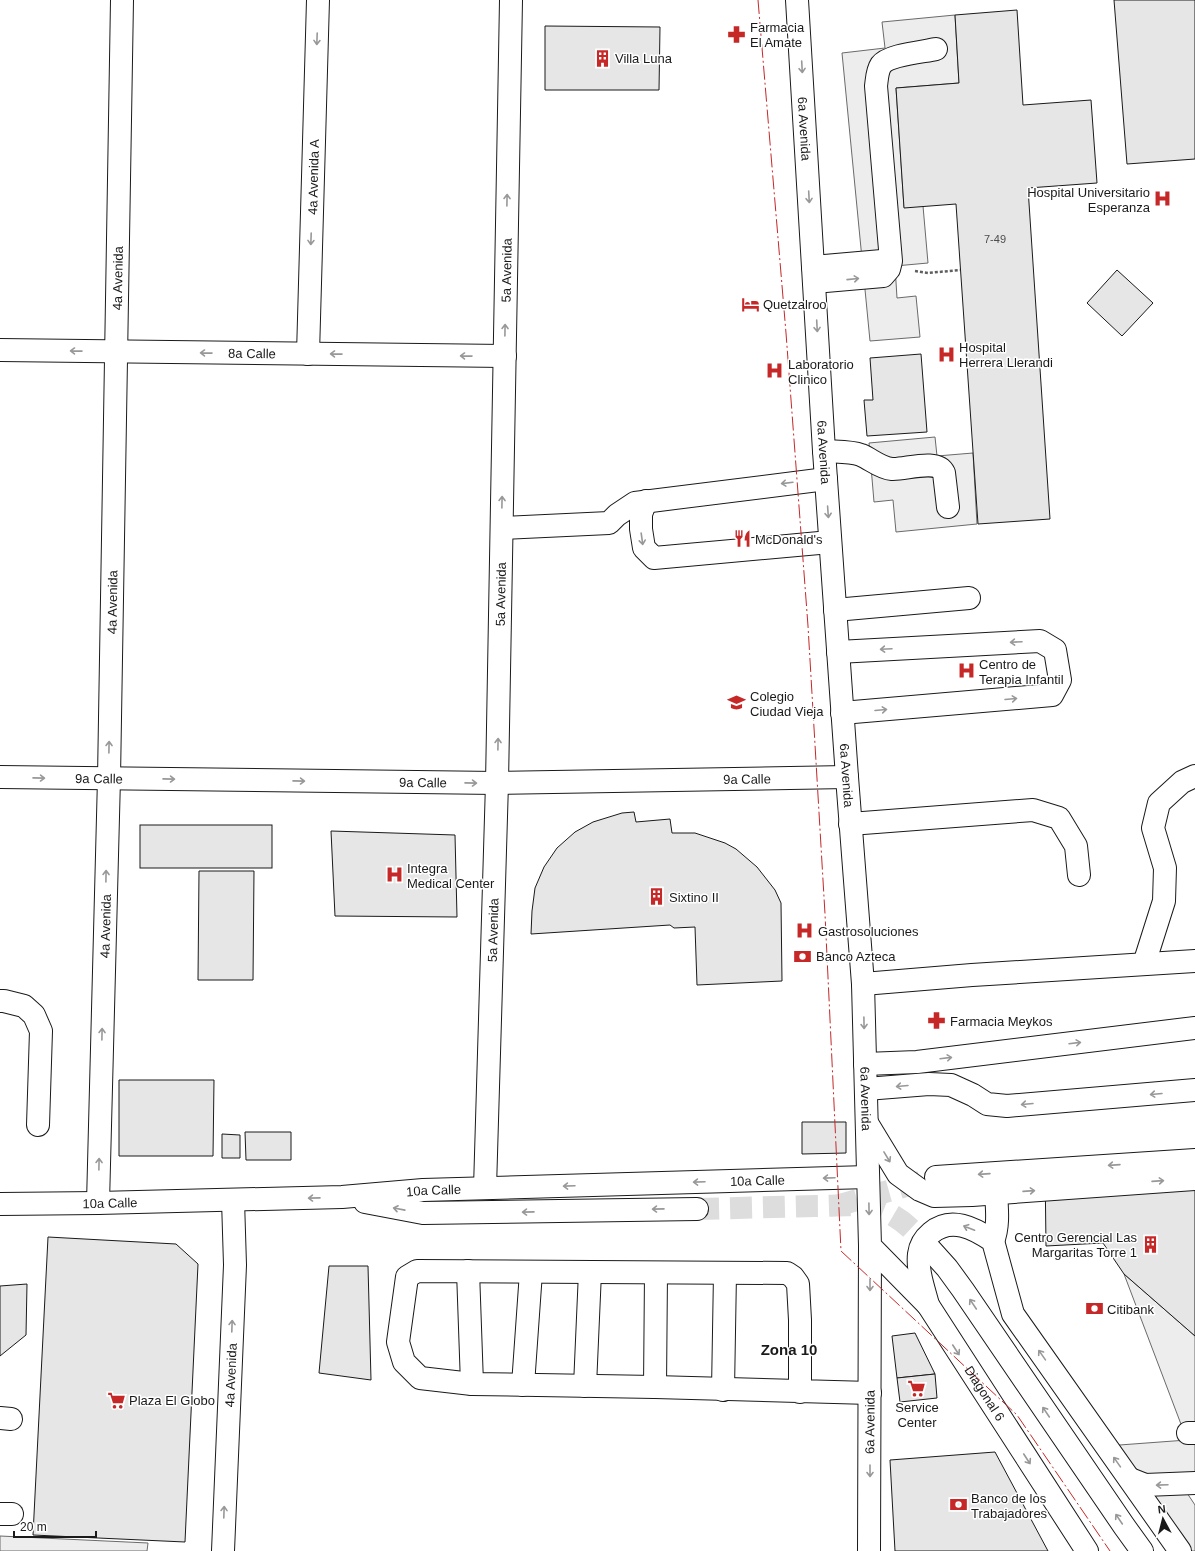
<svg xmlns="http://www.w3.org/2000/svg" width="1195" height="1551" viewBox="0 0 1195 1551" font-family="Helvetica,sans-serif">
<rect width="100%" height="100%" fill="#fff"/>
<!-- parking -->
<g fill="#ededed" stroke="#6a6a6a">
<polygon points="955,15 959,83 896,88 904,207 923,206 928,263 895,266 897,298 916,296 920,337 870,341 842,53 885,48 882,22"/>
<polygon points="935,437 937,456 973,453 977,524 896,532 893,500 874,502 869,443"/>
<polygon points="1124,1274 1195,1336 1195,1488 1185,1490 1195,1505 1195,1551 1176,1551 1106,1446 1187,1440"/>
<polygon points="0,1536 148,1543 147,1551 0,1551"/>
</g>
<!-- building -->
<g fill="#e6e6e6" stroke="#1a1a1a">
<polygon points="1114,0 1195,0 1195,159 1127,164"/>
<polygon points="1017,10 1023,105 1091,100 1097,183 1028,188 1050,519 978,524 956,204 904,208 896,88 959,83 955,15"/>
<polygon points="545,26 660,27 659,90 545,90"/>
<polygon points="1117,270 1153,303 1122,336 1087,303"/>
<polygon points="921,354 927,432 867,436 864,400 873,400 870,358"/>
<polygon points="634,812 636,822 670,819 672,833 695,833 725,843 736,849 757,867 775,890 781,903 782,981 697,985 695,927 674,928 670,925 531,934 532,911 535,888 544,867 557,848 575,832 593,822 622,813"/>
<rect x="140" y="825" width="132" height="43"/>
<polygon points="331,831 455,835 457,917 335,916"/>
<polygon points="199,871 254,871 253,980 198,980"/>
<polygon points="119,1080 214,1080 213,1156 119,1156"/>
<polygon points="802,1122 846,1122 846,1153 802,1154"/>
<polygon points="245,1132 291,1132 291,1160 246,1160"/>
<polygon points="222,1134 240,1135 240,1158 222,1158"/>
<polygon points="1195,1154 1195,1336 1124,1274 1103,1243 1046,1246 1045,1165"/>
<polygon points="48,1237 176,1244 198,1264 185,1542 33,1535"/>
<polygon points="329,1266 368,1266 371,1380 319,1373"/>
<polygon points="27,1284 26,1335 0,1356 0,1286"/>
<polygon points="915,1333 935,1374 897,1378 892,1336"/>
<polygon points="935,1374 937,1398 900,1402 897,1378"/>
<polygon points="995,1452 1048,1551 895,1551 890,1460"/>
</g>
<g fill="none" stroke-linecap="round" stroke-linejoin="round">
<!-- minor-tunnel -->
<polyline stroke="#ddd" stroke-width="22" stroke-dasharray="22 11" stroke-linecap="butt" points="836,1206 927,1180"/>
<!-- major-tunnel -->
<path stroke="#ddd" stroke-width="22" stroke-dasharray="22 11" stroke-linecap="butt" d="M697,1209C737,1208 776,1207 816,1206C836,1206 860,1203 879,1209C900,1216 915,1232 929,1248"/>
<defs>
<g id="minor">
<polyline points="813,267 882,261"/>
<path d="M814,282L883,276L889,269L891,261L876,86C877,79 877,71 881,65C888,55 923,52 936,49"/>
<path id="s1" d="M0,350L505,356"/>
<path id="s2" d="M308,354L318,0"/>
<path d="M824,451C836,452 850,451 861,455C871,459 880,468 892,469C905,470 937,458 944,473L948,507"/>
<polyline points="646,501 641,514 641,529 644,548 654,558 830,542"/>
<polyline points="502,528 609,523 617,515 635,503 826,479"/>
<polyline points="835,610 969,598"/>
<polyline points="838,652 1040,641 1055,650 1060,680 1052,695 842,713"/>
<path id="s3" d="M0,777L497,783L847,777"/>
<polyline points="850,824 1033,810 1059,818 1076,846 1079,875"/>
<polyline points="1144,964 1164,901 1165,868 1153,828 1159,803 1182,782 1195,776"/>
<polyline points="863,984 972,975 1195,961"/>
<polyline points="0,1001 4,1001 24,1006 34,1015 41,1031 38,1125"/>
<polyline points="865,1064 917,1062 1195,1028"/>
<polyline points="866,1089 929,1084 951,1085 973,1095 987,1104 1007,1106 1195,1090"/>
<polyline points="867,1123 898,1174 920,1190 934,1196 972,1195 1195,1179"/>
<polyline points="936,1177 1195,1160"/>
<path id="s4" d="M485,1188L497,783L511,0"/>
<path id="s5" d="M98,1203L109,778L122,0"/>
<path d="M993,1241C999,1226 997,1209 996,1193"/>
<polyline points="468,1271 472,1384"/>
<polyline points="523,1385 531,1272"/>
<polyline points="585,1386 590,1272"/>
<polyline points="655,1387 656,1273"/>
<polyline points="723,1390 725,1273"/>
<polyline points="800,1392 800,1320 798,1284 793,1277 787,1273 417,1271 407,1277 398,1342 404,1362 420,1378 472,1384 655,1387 870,1393"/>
<polyline points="0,1418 11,1419"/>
<polyline points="1188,1433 1195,1433"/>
<polyline points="1130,1479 1145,1485 1195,1483"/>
<polyline points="0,1514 12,1514"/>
<path id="s6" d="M223,1551L235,1265L233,1200"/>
<path id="s7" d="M869,1551L870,1246"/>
</g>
<g id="major">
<path id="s8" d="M797,0L824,451L847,777L863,984L870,1246L928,1305L1087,1551"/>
<polyline points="365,1202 423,1213 697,1209"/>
<path id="s9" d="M0,1204L98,1203L342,1197L423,1190L868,1177"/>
<polyline points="929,1248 947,1268 963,1290 1124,1526 1142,1551"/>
<path d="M928,1305C924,1289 917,1271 919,1254C920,1246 925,1238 931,1233C951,1216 974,1228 993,1241L1013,1314L1180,1551"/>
</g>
</defs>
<!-- minor casing -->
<use href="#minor" stroke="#1a1a1a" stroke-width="24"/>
<!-- major casing -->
<use href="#major" stroke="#1a1a1a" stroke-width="24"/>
<!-- path -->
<polyline stroke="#5f5f5f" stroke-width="2.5" stroke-dasharray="3 2" stroke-linecap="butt" points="915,271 928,273 960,270"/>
<!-- minor -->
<use href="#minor" stroke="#fff" stroke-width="22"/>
<!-- major -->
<use href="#major" stroke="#fff" stroke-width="22"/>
<!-- power -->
<polyline stroke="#c62828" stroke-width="1" stroke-dasharray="14 3 2 3" stroke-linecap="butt" points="758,0 786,333 808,626 825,914 841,1251 1017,1415 1110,1551"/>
</g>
<!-- one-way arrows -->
<defs><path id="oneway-shaft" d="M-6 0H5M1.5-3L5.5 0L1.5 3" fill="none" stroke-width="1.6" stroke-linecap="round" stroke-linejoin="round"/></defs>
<g stroke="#989898">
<use href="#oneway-shaft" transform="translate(317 39) rotate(92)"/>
<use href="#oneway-shaft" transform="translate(802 67) rotate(87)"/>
<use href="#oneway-shaft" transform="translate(809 197) rotate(87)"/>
<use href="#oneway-shaft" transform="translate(507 200) rotate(-89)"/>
<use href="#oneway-shaft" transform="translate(311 239) rotate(92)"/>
<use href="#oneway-shaft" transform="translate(853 279) rotate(-6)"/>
<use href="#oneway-shaft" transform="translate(817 326) rotate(87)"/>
<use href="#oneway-shaft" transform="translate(505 330) rotate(-89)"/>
<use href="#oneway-shaft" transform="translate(76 351) rotate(-179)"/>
<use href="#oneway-shaft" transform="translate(206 353) rotate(-179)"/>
<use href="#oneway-shaft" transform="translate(336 354) rotate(-179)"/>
<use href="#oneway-shaft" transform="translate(466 356) rotate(-179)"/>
<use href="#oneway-shaft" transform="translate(787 483) rotate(173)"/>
<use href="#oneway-shaft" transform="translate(502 502) rotate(-89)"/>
<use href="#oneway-shaft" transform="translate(828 512) rotate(86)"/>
<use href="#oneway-shaft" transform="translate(642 539) rotate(82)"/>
<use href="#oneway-shaft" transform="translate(1016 642) rotate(177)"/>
<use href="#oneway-shaft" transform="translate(886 649) rotate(177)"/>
<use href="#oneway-shaft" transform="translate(1011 699) rotate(-5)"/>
<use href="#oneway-shaft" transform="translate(881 710) rotate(-5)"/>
<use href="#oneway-shaft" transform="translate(498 744) rotate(-89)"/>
<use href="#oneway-shaft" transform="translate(109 747) rotate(-89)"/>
<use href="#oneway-shaft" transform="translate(39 778) rotate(1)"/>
<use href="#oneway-shaft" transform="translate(169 779) rotate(1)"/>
<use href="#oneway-shaft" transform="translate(299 781) rotate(1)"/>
<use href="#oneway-shaft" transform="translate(471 783) rotate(1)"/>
<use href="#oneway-shaft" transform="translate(106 876) rotate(-89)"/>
<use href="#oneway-shaft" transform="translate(864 1023) rotate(89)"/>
<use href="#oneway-shaft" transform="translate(102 1034) rotate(-89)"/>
<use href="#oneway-shaft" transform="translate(1075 1043) rotate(-7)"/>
<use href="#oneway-shaft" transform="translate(946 1058) rotate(-7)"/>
<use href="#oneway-shaft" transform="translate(902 1086) rotate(175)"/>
<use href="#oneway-shaft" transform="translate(1156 1094) rotate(175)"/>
<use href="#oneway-shaft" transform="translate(1027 1104) rotate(175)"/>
<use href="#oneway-shaft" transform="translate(887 1157) rotate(59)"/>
<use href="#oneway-shaft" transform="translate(99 1164) rotate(-89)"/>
<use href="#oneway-shaft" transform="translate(1114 1165) rotate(176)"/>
<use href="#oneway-shaft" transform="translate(984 1174) rotate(176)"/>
<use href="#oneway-shaft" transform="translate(829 1178) rotate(178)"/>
<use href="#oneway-shaft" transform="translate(1158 1181) rotate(-4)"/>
<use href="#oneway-shaft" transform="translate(699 1182) rotate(178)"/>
<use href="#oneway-shaft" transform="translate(569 1186) rotate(178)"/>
<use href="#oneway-shaft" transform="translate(1029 1191) rotate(-4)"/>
<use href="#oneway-shaft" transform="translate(314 1198) rotate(179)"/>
<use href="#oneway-shaft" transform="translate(399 1209) rotate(-169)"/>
<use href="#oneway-shaft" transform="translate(658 1209) rotate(179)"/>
<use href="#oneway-shaft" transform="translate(869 1209) rotate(89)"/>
<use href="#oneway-shaft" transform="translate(528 1212) rotate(179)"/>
<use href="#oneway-shaft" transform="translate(969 1228) rotate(-159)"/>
<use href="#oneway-shaft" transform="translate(870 1285) rotate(90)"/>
<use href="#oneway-shaft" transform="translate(973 1304) rotate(-124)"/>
<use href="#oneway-shaft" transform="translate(232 1326) rotate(-88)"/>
<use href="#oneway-shaft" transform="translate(956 1350) rotate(57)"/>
<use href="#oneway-shaft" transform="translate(1042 1355) rotate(-125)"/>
<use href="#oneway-shaft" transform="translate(1046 1412) rotate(-124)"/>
<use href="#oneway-shaft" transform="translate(1027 1459) rotate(57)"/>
<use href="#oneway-shaft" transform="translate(1117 1462) rotate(-125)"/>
<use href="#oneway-shaft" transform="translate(870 1471) rotate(90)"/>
<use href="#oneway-shaft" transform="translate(1162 1485) rotate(178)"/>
<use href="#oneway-shaft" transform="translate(224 1512) rotate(-88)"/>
<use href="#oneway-shaft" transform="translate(1119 1519) rotate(-124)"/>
</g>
<!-- icons -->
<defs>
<symbol id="pharmacy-bare" viewBox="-9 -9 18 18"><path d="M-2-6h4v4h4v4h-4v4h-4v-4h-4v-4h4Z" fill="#c62828" stroke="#fff" stroke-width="2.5" paint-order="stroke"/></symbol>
<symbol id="building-bare" viewBox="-9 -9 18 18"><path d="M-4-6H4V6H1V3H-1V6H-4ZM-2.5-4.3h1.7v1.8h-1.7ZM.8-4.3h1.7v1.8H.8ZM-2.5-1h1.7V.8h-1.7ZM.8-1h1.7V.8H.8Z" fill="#c62828" stroke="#fff" stroke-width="2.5" paint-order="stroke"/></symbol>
<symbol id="hospital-bare" viewBox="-9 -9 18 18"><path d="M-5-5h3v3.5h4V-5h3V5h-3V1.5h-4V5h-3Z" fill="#c62828" stroke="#fff" stroke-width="2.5" paint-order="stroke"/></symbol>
<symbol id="hotel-bare" viewBox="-9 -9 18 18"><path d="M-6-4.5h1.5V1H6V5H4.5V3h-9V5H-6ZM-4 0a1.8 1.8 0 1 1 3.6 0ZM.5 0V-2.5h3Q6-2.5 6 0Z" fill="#c62828" stroke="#fff" stroke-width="2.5" paint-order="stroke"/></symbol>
<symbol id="restaurant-bare" viewBox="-9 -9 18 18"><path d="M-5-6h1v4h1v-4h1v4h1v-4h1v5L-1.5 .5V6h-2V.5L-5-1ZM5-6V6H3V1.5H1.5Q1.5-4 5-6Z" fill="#c62828" stroke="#fff" stroke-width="2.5" paint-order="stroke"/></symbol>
<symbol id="school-bare" viewBox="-9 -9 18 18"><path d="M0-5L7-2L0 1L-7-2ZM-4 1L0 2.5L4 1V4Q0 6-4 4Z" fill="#c62828" stroke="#fff" stroke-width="2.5" paint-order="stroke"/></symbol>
<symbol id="bank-bare" viewBox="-9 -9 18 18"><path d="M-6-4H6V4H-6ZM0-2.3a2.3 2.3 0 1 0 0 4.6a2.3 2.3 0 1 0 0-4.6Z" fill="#c62828" stroke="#fff" stroke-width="2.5" paint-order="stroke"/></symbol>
<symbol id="supermarket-bare" viewBox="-9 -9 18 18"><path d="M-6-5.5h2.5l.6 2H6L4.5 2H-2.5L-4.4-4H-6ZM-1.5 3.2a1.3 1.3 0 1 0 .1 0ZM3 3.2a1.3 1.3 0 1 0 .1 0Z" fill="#c62828" stroke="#fff" stroke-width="2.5" paint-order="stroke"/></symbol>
</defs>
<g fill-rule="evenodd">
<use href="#pharmacy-bare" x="724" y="22" width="25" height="25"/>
<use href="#building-bare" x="590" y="46" width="25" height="25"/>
<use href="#hospital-bare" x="1150" y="186" width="25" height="25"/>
<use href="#hotel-bare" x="738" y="292" width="25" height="25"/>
<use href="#hospital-bare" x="934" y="342" width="25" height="25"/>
<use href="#hospital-bare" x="762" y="358" width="25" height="25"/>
<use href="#restaurant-bare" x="730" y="526" width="25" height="25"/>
<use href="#hospital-bare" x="954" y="658" width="25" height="25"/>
<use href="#school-bare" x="724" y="690" width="25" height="25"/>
<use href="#hospital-bare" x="382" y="862" width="25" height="25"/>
<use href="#building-bare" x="644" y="884" width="25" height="25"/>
<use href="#hospital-bare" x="792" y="918" width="25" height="25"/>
<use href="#bank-bare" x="790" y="944" width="25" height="25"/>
<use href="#pharmacy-bare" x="924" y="1008" width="25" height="25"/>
<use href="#building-bare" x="1138" y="1232" width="25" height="25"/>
<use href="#bank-bare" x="1082" y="1296" width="25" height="25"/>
<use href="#supermarket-bare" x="904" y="1376" width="25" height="25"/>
<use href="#supermarket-bare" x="104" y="1388" width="25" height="25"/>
<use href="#bank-bare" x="946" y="1492" width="25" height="25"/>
</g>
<g text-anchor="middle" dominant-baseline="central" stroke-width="3" stroke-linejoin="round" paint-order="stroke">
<!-- number labels -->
<g font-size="11" fill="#4d4d4d">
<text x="995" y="239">7-49</text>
</g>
<!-- poi labels -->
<g font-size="13" fill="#1a1a1a" stroke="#fff" text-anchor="start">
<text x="750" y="27">Farmacia<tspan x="750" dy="15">El Amate</tspan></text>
<text x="615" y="58">Villa Luna</text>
<text x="1150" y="192" text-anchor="end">Hospital Universitario<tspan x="1150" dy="15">Esperanza</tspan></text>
<text x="763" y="304">Quetzalroo</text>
<text x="959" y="347">Hospital<tspan x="959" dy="15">Herrera Llerandi</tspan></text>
<text x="788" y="364">Laboratorio<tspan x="788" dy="15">Clinico</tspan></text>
<text x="755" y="539">McDonald's</text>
<text x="979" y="664">Centro de<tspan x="979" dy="15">Terapia Infantil</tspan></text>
<text x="750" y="696">Colegio<tspan x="750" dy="15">Ciudad Vieja</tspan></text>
<text x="407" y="868">Integra<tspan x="407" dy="15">Medical Center</tspan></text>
<text x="669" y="897">Sixtino II</text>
<text x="818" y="931">Gastrosoluciones</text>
<text x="816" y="956">Banco Azteca</text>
<text x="950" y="1021">Farmacia Meykos</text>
<text x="1137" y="1237" text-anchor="end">Centro Gerencial Las<tspan x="1137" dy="15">Margaritas Torre 1</tspan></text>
<text x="1107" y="1309">Citibank</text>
<text x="129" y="1400">Plaza El Globo</text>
<text x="917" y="1407" text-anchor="middle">Service<tspan x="917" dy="15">Center</tspan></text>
<text x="971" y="1498">Banco de los<tspan x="971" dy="15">Trabajadores</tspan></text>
</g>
<!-- street labels -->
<g font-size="13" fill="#1a1a1a" stroke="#fff">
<text stroke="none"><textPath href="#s8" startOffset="129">6a Avenida</textPath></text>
<text stroke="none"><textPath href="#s2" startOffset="177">4a Avenida A</textPath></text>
<text stroke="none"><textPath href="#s4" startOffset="918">5a Avenida</textPath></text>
<text stroke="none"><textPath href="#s5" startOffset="925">4a Avenida</textPath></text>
<text stroke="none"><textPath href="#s1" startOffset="252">8a Calle</textPath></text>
<text stroke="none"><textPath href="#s8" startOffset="453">6a Avenida</textPath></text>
<text stroke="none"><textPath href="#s4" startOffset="594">5a Avenida</textPath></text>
<text stroke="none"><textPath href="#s5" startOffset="601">4a Avenida</textPath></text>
<text stroke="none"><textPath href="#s8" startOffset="777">6a Avenida</textPath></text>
<text stroke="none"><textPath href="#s3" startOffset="99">9a Calle</textPath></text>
<text stroke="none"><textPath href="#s3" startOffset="747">9a Calle</textPath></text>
<text stroke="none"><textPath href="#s3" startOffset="423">9a Calle</textPath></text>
<text stroke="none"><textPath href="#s5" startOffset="277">4a Avenida</textPath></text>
<text stroke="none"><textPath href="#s4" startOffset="258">5a Avenida</textPath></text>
<text stroke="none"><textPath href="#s8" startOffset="1101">6a Avenida</textPath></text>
<text stroke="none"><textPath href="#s9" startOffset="758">10a Calle</textPath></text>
<text stroke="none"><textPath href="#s9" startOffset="434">10a Calle</textPath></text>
<text stroke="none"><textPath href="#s9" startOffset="110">10a Calle</textPath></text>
<text stroke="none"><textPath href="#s6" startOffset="176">4a Avenida</textPath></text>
<text stroke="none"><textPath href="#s8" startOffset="1436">Diagonal 6</textPath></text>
<text stroke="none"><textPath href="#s7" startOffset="129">6a Avenida</textPath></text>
</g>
<!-- quarter labels -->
<g font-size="15" font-weight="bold" fill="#1a1a1a" stroke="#fff">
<text x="789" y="1349">Zona 10</text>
</g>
</g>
<!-- north arrow -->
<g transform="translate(1163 1519) rotate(353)" stroke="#ffffff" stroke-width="3" paint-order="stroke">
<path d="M0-3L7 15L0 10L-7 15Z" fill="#1a1a1a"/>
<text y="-6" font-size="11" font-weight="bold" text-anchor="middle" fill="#1a1a1a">N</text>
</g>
<!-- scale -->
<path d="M14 1531v6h82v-6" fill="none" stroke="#1a1a1a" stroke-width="2"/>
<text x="20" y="1531" font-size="12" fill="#1a1a1a" stroke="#ffffff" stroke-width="3" paint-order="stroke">20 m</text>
</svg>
